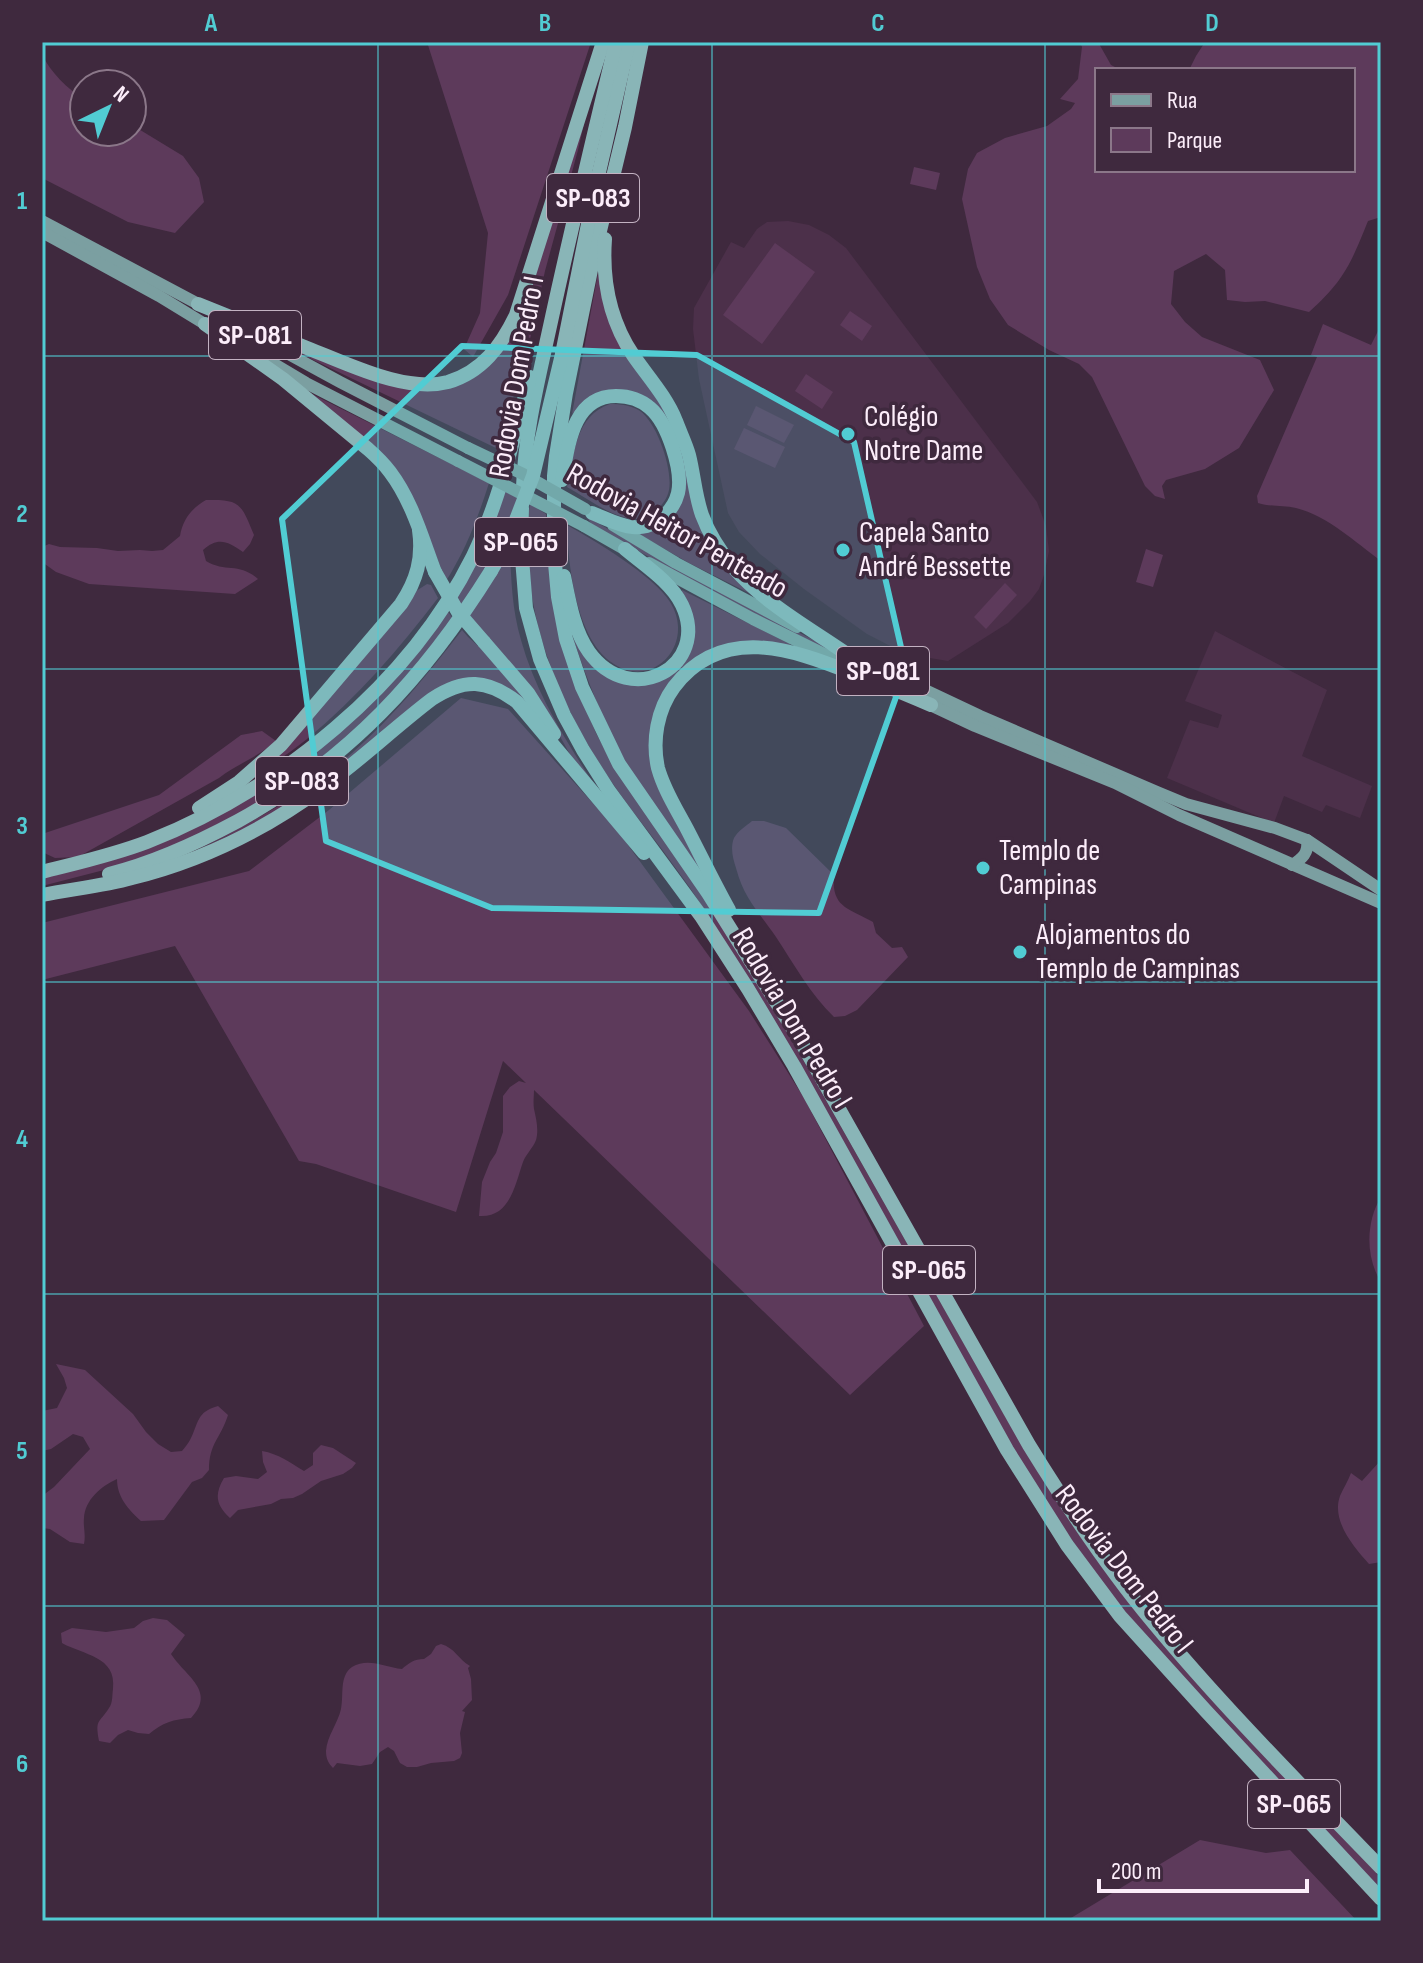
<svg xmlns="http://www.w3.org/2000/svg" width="1423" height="1963" viewBox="0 0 1423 1963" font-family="'Sofia Sans Condensed',sans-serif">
<rect width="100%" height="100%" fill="#3f293e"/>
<!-- built -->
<g fill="#4c304a">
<polygon points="788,221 809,225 829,235 846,248 1037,502 1046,526 1049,551 1044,575 1039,589 1030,601 1008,623 948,661 906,654 867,634 804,589 760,554 739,532 728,513 699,379 693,329 694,308 731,242 744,248 757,229 767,222"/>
<polygon points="1215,631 1327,690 1302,756 1372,786 1360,818 1326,805 1322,812 1284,796 1274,823 1167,778 1190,720 1218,728 1222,715 1185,701"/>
</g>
<!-- green -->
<g fill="#5d3a5b">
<polygon points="427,42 591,42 508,295 473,357 464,349 480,313 488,233"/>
<path d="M1080,42H1098L1111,65L1121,70H1097V170H1353V70H1189L1196,56L1205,42H1381V217L1368,221C1351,263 1344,281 1309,312L1265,301L1245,302L1227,300L1225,270L1206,254L1174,271L1171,304L1185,322L1202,337L1260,360L1274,390L1239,448L1205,469L1166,480L1162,486L1165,499L1155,496L1145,486L1092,377L1079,364L1049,350L1008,325L990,299L977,267L962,199L968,169L977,153L1005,138L1047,126L1071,109L1075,103L1060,99L1078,79L1082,47Z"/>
<path d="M42,55C51,72 67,89 84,99V132H132V125L183,156L199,178L204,202L175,233L128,222L42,178Z"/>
<polygon points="591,93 578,150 545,271 529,344 498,449 272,340 415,387 494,358"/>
<polygon points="914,167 940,173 936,190 910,184"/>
<polygon points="775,243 815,272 762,344 723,315"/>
<polygon points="598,273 604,291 675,427 696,507 751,594 689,563 635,532 683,496 657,406 589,400 572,414"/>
<polygon points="850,311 872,326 862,341 840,325"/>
<path d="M1323,324L1371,345L1381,325V561C1355,542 1328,516 1296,508C1283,505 1271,507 1258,503L1257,496L1317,357L1311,355Z"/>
<polygon points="806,374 833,392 822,409 795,391"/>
<path d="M312,394L489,483C478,518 465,551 446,581L416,504Z"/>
<path d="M610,404C620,404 631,405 640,411C657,423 673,469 669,490C667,500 660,508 651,514C645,518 641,520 634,519C613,518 585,497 567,487C574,455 575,416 610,404Z"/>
<polygon points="756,406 794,425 784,443 747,425"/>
<polygon points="744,428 785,447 775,468 734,449"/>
<polygon points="503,489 518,498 493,555 462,607 455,597"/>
<path d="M206,500C241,499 241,504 254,535L250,544L243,552C227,541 218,537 203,550L206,561C226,573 239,562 258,579L255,581L235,594L89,584L56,572L42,562V547L49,544L60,547L97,548L118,551L140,550L152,551L163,550L180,536C183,519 191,509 206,500Z"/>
<path d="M530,504L546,514L547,549L552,600L578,691L596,733L606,752L752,970L1010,1425L1231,1718L1381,1878V1890L1148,1640L1097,1576L1051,1510L1020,1461L722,936C707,914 693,891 677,870C658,843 637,818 618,791C577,733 543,666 532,596C528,567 529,539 529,510Z"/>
<path d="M587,517C689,575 793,631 899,683L898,686C793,636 691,582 591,524Z"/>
<path d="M567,525C595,541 653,575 670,602C697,645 651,692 611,662C576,637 568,565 567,525Z"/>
<path d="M510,548C511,579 512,610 521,640C537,698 572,750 604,800L572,758L547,713L469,616Z"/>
<polygon points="1146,549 1163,555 1153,587 1136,582"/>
<polygon points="1005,583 1017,595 986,629 974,617"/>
<path d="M427,584L431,585L438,598C399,649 357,698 307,739C286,756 263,770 240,785L413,593Z"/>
<path d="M682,590L790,644L791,648L776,644L694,663L651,738L707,879C678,837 643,796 619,750C601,715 587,679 574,641L576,639L613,680L681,665Z"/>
<polygon points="446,609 454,620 418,666 365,723 297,779 219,826 135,862 42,886 42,876 124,853 312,751"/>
<path d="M462,630L468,637L501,666L532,705L469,679L289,808L193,852C249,824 303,795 351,754C393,717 428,674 462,630Z"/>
<path d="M461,698L508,709L617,830L749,1011L804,1098L924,1326L850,1395L534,1090C534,1095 533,1103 534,1109C536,1118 539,1130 536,1140C533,1148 526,1154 523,1162C515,1185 510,1218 479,1216L482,1182L490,1162L496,1153L503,1132V1096L510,1087L519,1081L526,1083L503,1061L456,1212L316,1164L299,1161L175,946L42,980V923L249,871L329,810Z"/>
<path d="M262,731L276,741C260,756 237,764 219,778L78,857L55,858L42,852V834L159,795L241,735Z"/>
<path d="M752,821H764L786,828L834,875C831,908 849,908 873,922L876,933L892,948L902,947L908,957L857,1010L845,1016L834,1017C810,994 794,964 776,937C759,912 744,899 736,868C733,859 730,848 734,838C738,831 746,826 752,821Z"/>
<path d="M1381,1197V1282C1365,1257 1366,1221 1381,1197Z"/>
<path d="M56,1364L85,1370L133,1414L146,1432L158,1444L171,1452L182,1451C185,1447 188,1444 190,1440C199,1423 196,1412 218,1406L228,1415C221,1438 209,1443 209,1470L202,1478L192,1482L164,1520L141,1521C128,1509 117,1497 117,1479C101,1486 85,1500 84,1518C83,1527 86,1534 84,1544L70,1542L50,1529L42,1528V1496L54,1487L90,1449L83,1437L73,1434L51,1449L42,1451V1411L57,1408L67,1388L64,1378Z"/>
<path d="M321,1445L333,1448L356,1463L352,1468L343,1474L321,1481L302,1494L293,1498L281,1499L271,1504L238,1510L230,1518C216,1505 214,1495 224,1478L236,1476L258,1479L267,1472L263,1462L262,1451C279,1454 289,1462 304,1471L313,1465V1453Z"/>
<path d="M1381,1460V1562L1369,1564C1354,1547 1331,1521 1340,1496C1343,1489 1348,1481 1351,1473L1362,1481Z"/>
<path d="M153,1618L167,1620L185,1635L171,1654C185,1676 217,1691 191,1718C174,1719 162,1723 149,1734L138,1733L128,1730L118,1735L110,1743L99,1741C95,1718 99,1724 109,1708C113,1703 112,1695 113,1689C117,1656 83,1655 62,1643L61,1633L72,1628L106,1632L134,1628L143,1621Z"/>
<path d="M441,1644C455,1648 458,1659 470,1666L468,1668L471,1679L472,1700L462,1711L465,1712L460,1733L462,1753L460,1758L454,1761L431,1763L417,1767H407L400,1763L394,1751L388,1747L380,1752L372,1764L360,1766L337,1763L333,1768C328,1763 326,1758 326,1751C327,1736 338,1723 341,1709C344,1695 339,1676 352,1667C368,1657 385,1667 402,1669C409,1663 414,1659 424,1659L431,1654L436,1646Z"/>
<polygon points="1200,1840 1266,1853 1290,1850 1357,1921 1066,1921"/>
</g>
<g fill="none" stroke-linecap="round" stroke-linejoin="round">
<!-- primary -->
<g stroke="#7b9fa1" stroke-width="12">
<polyline points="42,221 204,307"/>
<polyline points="42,232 159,296 213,329"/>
<polyline points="237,326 340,382 468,448"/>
<polyline points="264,358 306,383 458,461"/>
<polyline points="613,525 676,563 797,627"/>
<polyline points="584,526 633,554"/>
<polyline points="649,563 753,619 842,663"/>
<polyline points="838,649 980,716 1157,792 1186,804 1275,828 1307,840 1381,890"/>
<polyline points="924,702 975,726 1115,783 1179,815 1381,903"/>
<path d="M1292,865C1302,859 1309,853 1307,840"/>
</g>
<!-- highway -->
<g stroke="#89b5b7" stroke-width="14">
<path d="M642,42L625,127L593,260L566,393L556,456L554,476V552L558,597L566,639L582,687L619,764L708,893L800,1040L1029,1445C1066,1505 1106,1566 1152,1621C1223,1707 1303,1787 1381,1868"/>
<path d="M605,239C602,281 609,319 633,355C648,377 666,396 676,421C680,432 686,444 689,455C694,475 695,495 702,515C709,534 720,551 733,567C763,602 806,626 844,652"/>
<path d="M198,304C236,319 274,335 312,350C351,365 406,393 448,382C482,372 501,346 516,315L603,42"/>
<path d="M205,324L283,379L368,449C376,456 384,464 390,472C412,501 422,538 435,572"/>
<polyline points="562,354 594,194 629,42"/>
<path d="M562,480C568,447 572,396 616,396C629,396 641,400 650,408C668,423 683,471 678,493C675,505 667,515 656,522C649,526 641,528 633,527C619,526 605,518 592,513"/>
<path d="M523,487C525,430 540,373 552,317C572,225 594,134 616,42"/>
<polyline points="522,508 521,546 526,608 540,659 564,715 583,750 609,791 701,916 748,989 794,1066 1007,1450 1067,1545 1120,1616 1205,1710 1381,1899"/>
<path d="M564,576C569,601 574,631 589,652C631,710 711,666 682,605C671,582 644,565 625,549"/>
<polyline points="484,642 528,693 554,734"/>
<path d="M199,808L239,782L281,745L401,604C417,580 423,558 419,530"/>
<path d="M42,872C77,863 113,855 147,842C279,790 409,685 473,556C500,500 514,437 530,377"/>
<path d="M109,874C154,863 197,843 238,821C348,760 425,677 491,571"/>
<path d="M42,895C72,889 103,886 132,878C201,861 266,829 323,787C361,760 395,727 432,699C464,678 487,679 517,702L644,853"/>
<path d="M729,910C714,883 701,856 687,829C677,810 664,790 658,768C652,741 657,710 674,687C722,624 792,649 852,673C879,683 905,694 931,705"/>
</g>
<!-- primary-bridge -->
<g stroke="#7b9fa1" stroke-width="12">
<polyline points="468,448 523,474 585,509"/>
<polyline points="458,461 584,526"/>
</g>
<!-- highway-bridge -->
<g stroke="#89b5b7" stroke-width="14">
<polyline points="491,571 507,543 533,476 562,354"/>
<polyline points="435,572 458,612 484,642"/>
</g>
</g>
<!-- marked area -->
<path fill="#51ccd3" fill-opacity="0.2" stroke="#51ccd3" stroke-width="6" stroke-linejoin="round" d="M462,346L697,355L854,442L906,669L819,913L492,908L326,841L282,519Z"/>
<!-- grid -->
<path fill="none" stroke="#51ccd3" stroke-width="2" stroke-opacity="0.55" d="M378,42V1921M712,42V1921M1045,42V1921M42,356H1381M42,669H1381M42,982H1381M42,1294H1381M42,1606H1381"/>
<!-- markers -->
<g fill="#51ccd3" stroke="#3f293e" stroke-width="3">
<circle cx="848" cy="434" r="8"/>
<circle cx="843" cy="550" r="8"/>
<circle cx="983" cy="868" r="8"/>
<circle cx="1020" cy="952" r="8"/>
</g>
<g text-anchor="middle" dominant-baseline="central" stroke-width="7" stroke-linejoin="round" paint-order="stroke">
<!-- shield labels -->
<g fill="#3f293e" stroke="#c3b2c2" stroke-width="2">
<rect x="547" y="174" width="92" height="48" rx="6"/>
<rect x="209" y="311" width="92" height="48" rx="6"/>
<rect x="475" y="518" width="92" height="48" rx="6"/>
<rect x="837" y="647" width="92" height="48" rx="6"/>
<rect x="256" y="757" width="92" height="48" rx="6"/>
<rect x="883" y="1246" width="92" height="48" rx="6"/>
<rect x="1248" y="1780" width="92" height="48" rx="6"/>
</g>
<g font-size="28" font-weight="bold" fill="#fcedfa">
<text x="593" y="198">SP-083</text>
<text x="255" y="335">SP-081</text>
<text x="521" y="542">SP-065</text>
<text x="883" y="671">SP-081</text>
<text x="302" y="781">SP-083</text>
<text x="929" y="1270">SP-065</text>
<text x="1294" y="1804">SP-065</text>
</g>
<!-- street labels -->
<g font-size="30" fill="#fcedfa" stroke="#3f293e">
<text transform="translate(517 377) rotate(-80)">Rodovia Dom Pedro I</text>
<text transform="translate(677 531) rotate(29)">Rodovia Heitor Penteado</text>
<text transform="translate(792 1018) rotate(59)">Rodovia Dom Pedro I</text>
<text transform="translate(1124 1569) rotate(52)">Rodovia Dom Pedro I</text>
</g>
<!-- poi labels -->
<g font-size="30" fill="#fcedfa" stroke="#3f293e" text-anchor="start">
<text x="864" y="417">Colégio<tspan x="864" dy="34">Notre Dame</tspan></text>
<text x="859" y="533">Capela Santo<tspan x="859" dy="34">André Bessette</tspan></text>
<text x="999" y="851">Templo de<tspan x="999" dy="34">Campinas</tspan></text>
<text x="1036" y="935">Alojamentos do<tspan x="1036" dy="34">Templo de Campinas</tspan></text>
</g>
</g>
<!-- border -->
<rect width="1423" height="1963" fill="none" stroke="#3f293e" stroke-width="88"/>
<!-- legend -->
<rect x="1095" y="68" width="260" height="104" fill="#3f293e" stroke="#8b7789" stroke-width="2"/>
<rect x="1111" y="94" width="40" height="12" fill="#7b9fa1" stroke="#8b7789" stroke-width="2"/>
<text x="1167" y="108" font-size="24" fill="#fcedfa">Rua</text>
<rect x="1111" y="128" width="40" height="24" fill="#5d3a5b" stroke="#8b7789" stroke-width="2"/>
<text x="1167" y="148" font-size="24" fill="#fcedfa">Parque</text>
<!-- north arrow -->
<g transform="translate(108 108) rotate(43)"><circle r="38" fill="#3f293e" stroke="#8b7789" stroke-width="2"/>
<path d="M0-6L14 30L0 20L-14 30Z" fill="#51ccd3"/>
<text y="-12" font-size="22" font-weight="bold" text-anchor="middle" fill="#fcedfa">N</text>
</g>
<!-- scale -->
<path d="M1099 1879v12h208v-12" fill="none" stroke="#fcedfa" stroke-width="4"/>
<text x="1111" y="1879" font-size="24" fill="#fcedfa" stroke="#3f293e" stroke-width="6" paint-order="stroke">200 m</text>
<rect x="44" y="44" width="1335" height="1875" fill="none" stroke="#51ccd3" stroke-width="3"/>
<g font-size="26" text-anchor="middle" font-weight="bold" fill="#51ccd3">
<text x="211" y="31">A</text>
<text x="545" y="31">B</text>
<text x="878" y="31">C</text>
<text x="1212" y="31">D</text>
<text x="22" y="209">1</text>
<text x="22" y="522">2</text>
<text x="22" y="834">3</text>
<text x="22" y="1147">4</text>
<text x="22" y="1459">5</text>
<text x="22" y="1772">6</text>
</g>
</svg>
